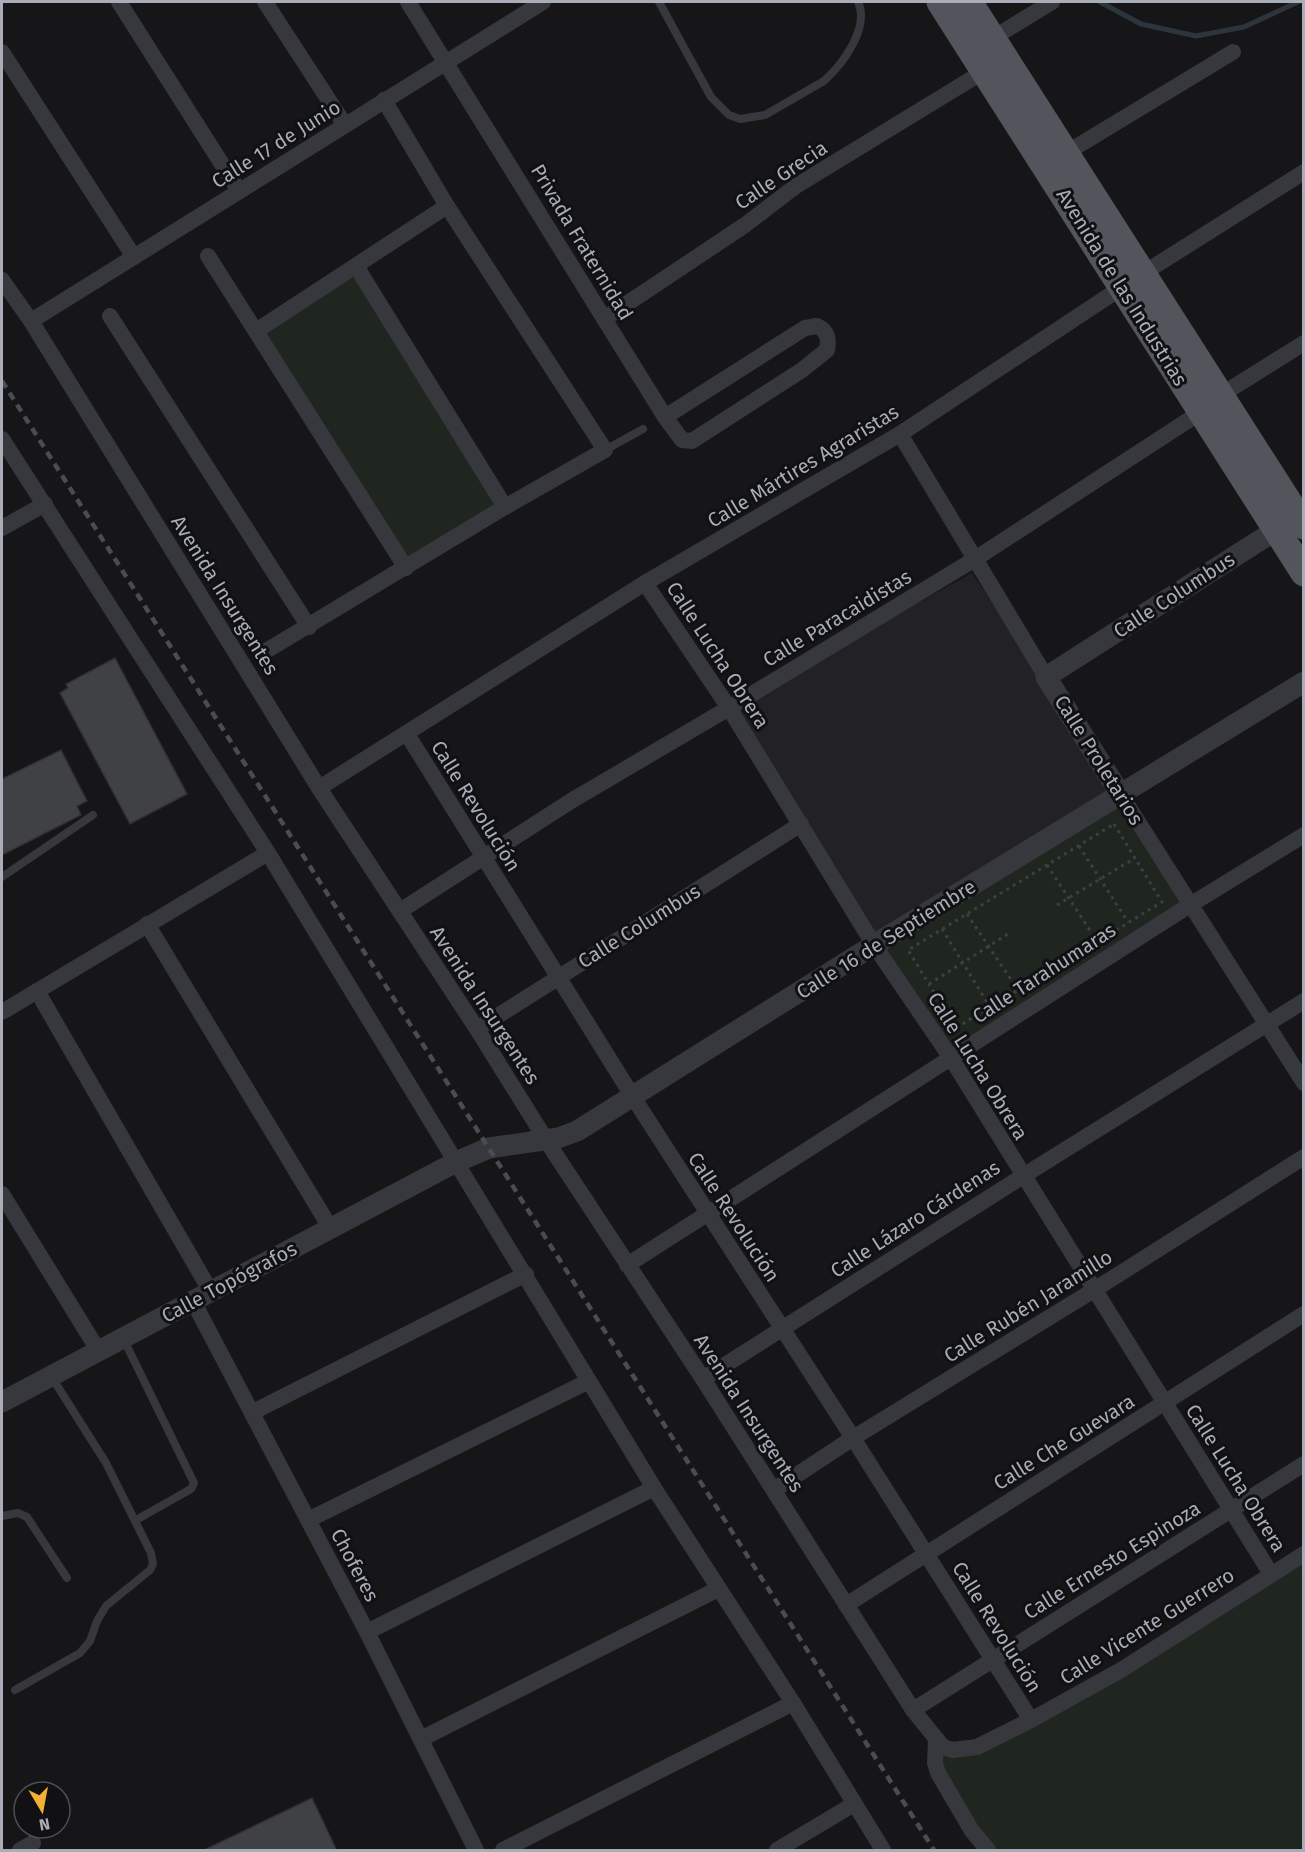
<svg xmlns="http://www.w3.org/2000/svg" width="1305" height="1852" viewBox="0 0 1305 1852" font-family="'Fira Sans',sans-serif">
<rect width="100%" height="100%" fill="#161618"/>
<!-- built -->
<polygon fill="#222225" points="972,573 1121,795 874,945 729,708"/>
<!-- green -->
<g fill="#1e261f">
<polygon points="356,266 505,507 406,568 256,331"/>
<polygon points="1121,795 1190,905 951,1058 874,945"/>
<polygon points="1303,1554 1303,1850 988,1850 952,1798 936,1739 977,1747"/>
</g>
<g fill="none" stroke-linecap="round" stroke-linejoin="round">
<!-- stream -->
<polyline stroke="#2c353c" stroke-width="5" points="1100,2 1141,24 1196,36 1244,27 1298,2"/>
</g>
<!-- building -->
<g fill="#404145" stroke="#303034" stroke-width="1.5">
<polygon points="115,658 187,794 130,824 60,693 68,688 66,684"/>
<polygon points="61,750 87,801 77,806 81,815 2,855 2,779"/>
<polygon points="312,1798 337,1851 202,1851"/>
</g>
<g fill="none" stroke-linecap="round" stroke-linejoin="round">
<!-- path -->
<g stroke="#3d3f44" stroke-width="3" stroke-dasharray="3 4.5" stroke-linecap="butt">
<polygon points="1114,824 1162,902 956,1028 908,950"/>
<polyline points="1079,846 1128,922"/>
<polyline points="1047,865 1097,941"/>
<polyline points="1057,905 1135,858"/>
<polyline points="967,914 1018,990"/>
<polyline points="942,929 990,1007"/>
<polyline points="929,984 1008,934"/>
</g>
<!-- service -->
<g stroke="#37383d" stroke-width="8">
<path d="M659,2L711,97L729,115L740,119L765,115L824,81C843,64 870,27 858,2"/>
<polyline points="605,450 643,429"/>
<polyline points="2,877 93,815"/>
<polyline points="123,1338 194,1483 191,1489 136,1520"/>
<polyline points="2,1516 18,1513 27,1517 67,1578"/>
<polyline points="15,1690 80,1653 90,1641 97,1621 106,1606 150,1570 153,1564 151,1553 106,1463 51,1376"/>
</g>
<!-- minor -->
<g stroke="#37383d" stroke-width="16">
<polyline points="119,2 239,191"/>
<polyline points="265,2 345,125"/>
<path d="M408,2L665,417L682,440L692,441L802,370L827,350C829,339 828,331 817,326L805,328L665,417"/>
<polyline points="993,38 1052,2"/>
<polyline points="2,52 134,257"/>
<polyline points="1066,153 1233,52"/>
<polyline points="208,256 406,568"/>
<polyline points="356,266 505,507"/>
<polyline points="2,280 31,321 319,788 477,1029 546,1140 703,1379 913,1710 943,1747 953,1750 977,1747 1031,1720 1121,1670 1304,1554"/>
<polyline points="110,316 309,627"/>
<polyline points="604,319 745,225 796,186 991,67"/>
<polyline points="31,321 543,2"/>
<polyline points="256,331 447,206"/>
<polyline points="1221,395 1304,343"/>
<polyline points="900,434 1046,677"/>
<polyline points="2,439 268,853 654,1488 793,1703 883,1850"/>
<polyline points="2,528 45,504"/>
<polyline points="645,583 729,708 874,945 951,1058 1271,1574"/>
<polyline points="266,651 505,507 605,450 447,206 384,100"/>
<polyline points="407,734 633,1097 853,1438 1031,1720"/>
<polyline points="319,788 645,583 900,434 1142,274 1304,172"/>
<polyline points="1121,795 1304,1083"/>
<polyline points="400,911 571,801 729,708 975,559 1201,412"/>
<polyline points="147,924 331,1229"/>
<polyline points="37,991 211,1292"/>
<polyline points="2,1012 268,853"/>
<polyline points="477,1029 801,824"/>
<polyline points="2,1194 98,1350"/>
<polyline points="627,1265 1190,905 1304,835"/>
<polyline points="193,1301 367,1632 476,1850"/>
<polyline points="703,1379 1023,1176 1304,1001"/>
<polyline points="253,1412 526,1274"/>
<polyline points="774,1490 853,1438 1094,1290 1304,1157"/>
<polyline points="308,1520 589,1381"/>
<polyline points="846,1605 1304,1314"/>
<polyline points="367,1632 654,1488"/>
<polyline points="913,1710 1304,1464"/>
<polyline points="421,1739 718,1589"/>
<polyline points="936,1739 935,1763 938,1773 972,1831 988,1850"/>
<polyline points="20,1850 33,1843"/>
<polyline points="503,1850 793,1703"/>
<polyline points="777,1850 854,1804"/>
</g>
<!-- tertiary -->
<g stroke="#37383d" stroke-width="21">
<polyline points="1121,795 1046,677 1290,521"/>
<polyline points="2,1402 456,1162 489,1148 558,1138 577,1131 874,945 1304,682"/>
</g>
<!-- primary -->
<g stroke="#53555c" stroke-width="27">
<polyline points="940,2 1304,573"/>
<polyline points="969,2 1304,526"/>
</g>
<!-- rail -->
<polyline stroke="#4a4c52" stroke-width="4.5" stroke-dasharray="8 6" stroke-linecap="butt" points="2,381 934,1850"/>
</g>
<g text-anchor="middle" dominant-baseline="central" stroke-width="6" stroke-linejoin="round" paint-order="stroke">
<!-- street labels -->
<g font-size="20" fill="#a8adb8" stroke="#111113">
<text transform="translate(276 144) rotate(-32)">Calle 17 de Junio</text>
<text transform="translate(781 175) rotate(-34)">Calle Grecia</text>
<text transform="translate(582 242) rotate(59)">Privada Fraternidad</text>
<text transform="translate(1122 287) rotate(58)">Avenida de las Industrias</text>
<text transform="translate(803 466) rotate(-31)">Calle Mártires Agraristas</text>
<text transform="translate(225 595) rotate(58)">Avenida Insurgentes</text>
<text transform="translate(1174 595) rotate(-33)">Calle Columbus</text>
<text transform="translate(837 618) rotate(-31)">Calle Paracaidistas</text>
<text transform="translate(718 655) rotate(57)">Calle Lucha Obrera</text>
<text transform="translate(1099 760) rotate(58)">Calle Proletarios</text>
<text transform="translate(476 806) rotate(58)">Calle Revolución</text>
<text transform="translate(639 926) rotate(-32)">Calle Columbus</text>
<text transform="translate(886 939) rotate(-32)">Calle 16 de Septiembre</text>
<text transform="translate(1044 973) rotate(-33)">Calle Tarahumaras</text>
<text transform="translate(485 1005) rotate(57)">Avenida Insurgentes</text>
<text transform="translate(978 1066) rotate(58)">Calle Lucha Obrera</text>
<text transform="translate(734 1217) rotate(57)">Calle Revolución</text>
<text transform="translate(915 1219) rotate(-33)">Calle Lázaro Cárdenas</text>
<text transform="translate(229 1282) rotate(-28)">Calle Topógrafos</text>
<text transform="translate(1028 1306) rotate(-32)">Calle Rubén Jaramillo</text>
<text transform="translate(749 1413) rotate(57)">Avenida Insurgentes</text>
<text transform="translate(1064 1442) rotate(-32)">Calle Che Guevara</text>
<text transform="translate(1236 1478) rotate(58)">Calle Lucha Obrera</text>
<text transform="translate(1112 1560) rotate(-32)">Calle Ernesto Espinoza</text>
<text transform="translate(355 1565) rotate(62)">Choferes</text>
<text transform="translate(1147 1626) rotate(-32)">Calle Vicente Guerrero</text>
<text transform="translate(997 1627) rotate(58)">Calle Revolución</text>
</g>
</g>
<!-- border -->
<rect width="1305" height="1852" fill="none" stroke="#a8adb8" stroke-width="6"/>
<!-- north arrow -->
<g transform="translate(42 1810) rotate(170)"><circle r="28" fill="#111113" stroke="#4d4f55" stroke-width="1.5"/>
<path d="M0-4.5L10 22L0 15L-10 22Z" fill="#f2b134"/>
<text y="-9" font-size="16" font-weight="bold" text-anchor="middle" fill="#a8adb8">N</text>
</g>
</svg>
